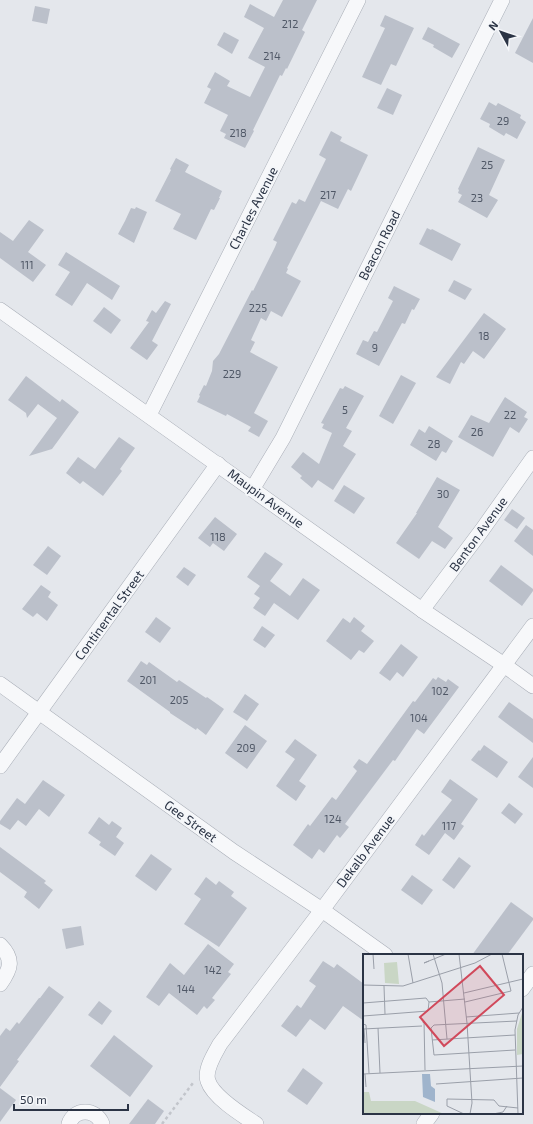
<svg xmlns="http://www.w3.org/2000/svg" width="533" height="1124" viewBox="0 0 533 1124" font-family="'Exo 2',sans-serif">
<rect width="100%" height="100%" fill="#e4e7ec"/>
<!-- building -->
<g fill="#bbc0ca">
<polygon points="283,0 317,0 302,30 305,32 287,69 286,68 282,76 280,75 253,130 254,131 245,148 224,138 226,134 220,131 228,115 204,103 211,89 207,87 215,72 230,81 227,86 250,97 265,67 248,58 264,28 244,17 250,4 274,17"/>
<polygon points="35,6 50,9 47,24 32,21"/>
<polygon points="385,15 414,28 396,66 391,64 381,85 362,77 385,28 380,26"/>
<polygon points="533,18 533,63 515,53"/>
<polygon points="428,27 460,44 452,58 433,47 434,45 422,39"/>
<polygon points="224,32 239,40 232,54 217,45"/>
<polygon points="387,88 402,95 393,115 377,108"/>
<polygon points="489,102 496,106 498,103 521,115 520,118 526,122 517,139 506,133 504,136 489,127 490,124 480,119"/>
<polygon points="331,131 342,137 340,141 368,155 351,191 348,189 338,209 321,201 287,268 288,269 286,273 301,281 282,317 271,311 266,321 261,318 251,340 255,342 250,352 278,367 254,413 268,421 259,437 248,431 251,427 227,414 226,416 197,402 200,396 199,395 204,385 206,386 212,371 213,361 219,354 252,290 253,291 275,247 277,242 273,240 292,202 296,204 299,199 305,202 326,159 319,155"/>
<polygon points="478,147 505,160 489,195 498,200 487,218 458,202 462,195 458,193 459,190 458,189"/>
<polygon points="176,158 189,165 185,172 222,191 219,198 220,198 214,210 211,209 196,240 173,229 181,214 155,201 171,170 170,169"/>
<polygon points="136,207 147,212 134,243 118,234 125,221 131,208 135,209"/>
<polygon points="29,220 44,230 28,252 46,265 33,282 0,258 0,232 13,241"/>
<polygon points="427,228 431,230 432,229 461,244 452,261 419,244"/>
<polygon points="66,252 120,286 112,300 87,283 72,306 55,295 70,272 58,265"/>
<polygon points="454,280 472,289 465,300 448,291"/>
<polygon points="394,286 420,299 414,310 412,309 405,324 402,323 379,366 356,354 363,340 368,342 374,331 377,332 393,301 388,298"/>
<polygon points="165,301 171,304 152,341 158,345 147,360 130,348 149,322 146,321 152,310 156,313"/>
<polygon points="104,307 121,320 111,334 93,321"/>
<polygon points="484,313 506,329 484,359 473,351 464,364 461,362 450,384 436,377"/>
<polygon points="401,375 416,383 393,424 379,416"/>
<polygon points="26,376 60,402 62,399 79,412 52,449 29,456 57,418 38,404 27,418 26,413 8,400"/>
<polygon points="345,386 364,396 346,428 352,431 343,446 356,454 333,490 318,480 312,488 300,478 302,476 291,467 303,452 319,464 332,433 322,428 324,424 321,423 340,388 343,389"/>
<polygon points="505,397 527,412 524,417 528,419 519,433 510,427 493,457 458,437 471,415 489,423"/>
<polygon points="429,426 453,441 446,453 442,451 436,461 410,445 419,429 425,433"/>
<polygon points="119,437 135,448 120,469 122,471 103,496 83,481 80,484 66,473 78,457 95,469"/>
<polygon points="437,477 460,490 438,527 453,538 445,549 432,541 419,559 396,543 417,513 416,513"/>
<polygon points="344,485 365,498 354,514 334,501"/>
<polygon points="512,509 525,518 517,529 504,520"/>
<polygon points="215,517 237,534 224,551 213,543 210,547 198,538"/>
<polygon points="526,525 533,530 533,556 514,541"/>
<polygon points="48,546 61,556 47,575 33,565"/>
<polygon points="265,552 283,564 270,581 290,596 303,578 320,590 298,620 274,603 265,616 253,608 260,598 254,594 260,586 247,577"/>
<polygon points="501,565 533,589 533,591 522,606 489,581"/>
<polygon points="184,567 196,575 188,586 176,577"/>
<polygon points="41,585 51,592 48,597 58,605 47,621 37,613 33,617 22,609"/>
<polygon points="156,617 171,628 160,643 145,632"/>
<polygon points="354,617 365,626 361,631 374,641 364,653 359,650 351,660 326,641 343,618 350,623"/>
<polygon points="262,626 275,635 265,648 253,640"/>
<polygon points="401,644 418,657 403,677 397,672 390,681 379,673"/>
<polygon points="141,661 147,665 149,662 177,682 179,680 206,698 207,697 224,709 206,735 197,728 196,730 170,713 170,712 127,681"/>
<polygon points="438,677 446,682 448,679 459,687 424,734 417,729 395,761 393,760 345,824 349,827 340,838 337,835 324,853 319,849 312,859 293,845 308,824 310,826 332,797 336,800 357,771 353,767 359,759 367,764 413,701 415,702 433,678 436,680"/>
<polygon points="245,694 259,704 247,721 233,712"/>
<polygon points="509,702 533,719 533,743 498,717"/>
<polygon points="245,725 267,741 247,769 225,753"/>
<polygon points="295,739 317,755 299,781 306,786 296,801 276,786 295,759 285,752"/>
<polygon points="484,745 508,762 497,778 471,760 479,750 480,751"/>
<polygon points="533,757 533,788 518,777"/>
<polygon points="450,779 478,799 461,824 464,826 454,840 445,833 429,855 415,845 422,834 424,836 452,800 441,792"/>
<polygon points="43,780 65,795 49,817 39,809 26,826 18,820 10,830 0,824 0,821 17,798 25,804"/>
<polygon points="509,803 523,814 515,824 501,813"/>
<polygon points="99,817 109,825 112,821 122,828 116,837 124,843 115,856 99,845 101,842 88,833"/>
<polygon points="0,847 46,881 44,883 53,890 39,909 24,897 27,892 0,872"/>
<polygon points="151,854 172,869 156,891 135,876"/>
<polygon points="459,857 471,866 454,889 442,880"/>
<polygon points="412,875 433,890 422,905 401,890"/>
<polygon points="206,877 216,885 219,881 234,892 231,896 247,908 219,947 184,924 201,899 194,894"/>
<polygon points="511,902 533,918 533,920 507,955 472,955"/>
<polygon points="81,926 84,945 66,949 62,929"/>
<polygon points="208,944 234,964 228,972 231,974 212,998 215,1000 207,1009 204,1006 197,1015 169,993 159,1006 146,997 170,963 184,975"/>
<polygon points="323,961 334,968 337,964 364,984 364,1021 343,1006 325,1030 310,1019 296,1037 281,1026 297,1005 301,1008 316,986 309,981"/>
<polygon points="49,986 64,997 17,1060 19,1061 0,1087 0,1036 6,1028 10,1031 17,1022 19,1024 39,998 40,998"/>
<polygon points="99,1001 112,1011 102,1025 88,1015"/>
<polygon points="114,1035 153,1066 130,1097 90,1066"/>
<polygon points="303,1068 323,1083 307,1105 287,1091"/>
<polygon points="0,1088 16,1100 0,1122"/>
<polygon points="148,1099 164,1111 155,1124 129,1124"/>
</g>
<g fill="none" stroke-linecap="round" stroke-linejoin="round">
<defs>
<g id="street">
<polyline points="0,310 422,610 504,665 533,686"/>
<polyline points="149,415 358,0"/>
<polyline points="253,488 283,438 502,0"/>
<polyline points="422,610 482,530 533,458"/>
<polyline points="0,684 234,852 322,910 385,955"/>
<polyline points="0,766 218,464"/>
<path d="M0,945C14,959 11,969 0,984"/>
<polyline points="522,989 533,974"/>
<path d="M69,1124C74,1108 96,1108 102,1124"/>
<path d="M256,1124C242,1115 213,1097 208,1081C204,1070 215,1053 220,1044L322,910L533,626"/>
<polyline points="424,1124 432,1113"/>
</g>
</defs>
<!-- street casing -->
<use href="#street" stroke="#a9aeb7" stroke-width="16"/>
<!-- path -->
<polyline stroke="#c2c5cb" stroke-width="2.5" stroke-dasharray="3 3" stroke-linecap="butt" points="162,1124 193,1083"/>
<!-- street -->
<use href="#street" stroke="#f7f8fa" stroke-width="15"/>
</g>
<g text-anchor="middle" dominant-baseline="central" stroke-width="4" stroke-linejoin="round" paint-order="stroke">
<!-- number labels -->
<g font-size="11" fill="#4f5766">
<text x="290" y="23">212</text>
<text x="272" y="55">214</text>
<text x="503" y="120">29</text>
<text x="238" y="132">218</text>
<text x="487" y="164">25</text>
<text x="328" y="194">217</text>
<text x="477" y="197">23</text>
<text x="27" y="264">111</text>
<text x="258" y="307">225</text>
<text x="484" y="335">18</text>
<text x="375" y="347">9</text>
<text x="232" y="373">229</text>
<text x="345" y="409">5</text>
<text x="510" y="414">22</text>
<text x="477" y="431">26</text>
<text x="434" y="443">28</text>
<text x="443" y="493">30</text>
<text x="218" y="536">118</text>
<text x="148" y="679">201</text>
<text x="440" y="690">102</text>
<text x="179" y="699">205</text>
<text x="419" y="717">104</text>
<text x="246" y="747">209</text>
<text x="333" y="818">124</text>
<text x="449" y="825">117</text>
<text x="213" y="969">142</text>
<text x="186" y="988">144</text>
</g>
<!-- street labels -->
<g font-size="13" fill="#2b3445" stroke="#f4f6f9">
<text transform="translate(253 208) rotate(-63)">Charles Avenue</text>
<text transform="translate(379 245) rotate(-63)">Beacon Road</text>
<text transform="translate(266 498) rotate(36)">Maupin Avenue</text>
<text transform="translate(478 534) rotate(-54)">Benton Avenue</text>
<text transform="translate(109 615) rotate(-54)">Continental Street</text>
<text transform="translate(191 821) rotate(36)">Gee Street</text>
<text transform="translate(365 851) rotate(-53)">Dekalb Avenue</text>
</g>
</g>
<!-- overview -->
<g transform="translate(363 954)">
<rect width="160" height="160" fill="#e4e7ec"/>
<path d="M34,8L36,30L22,29L21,9ZM160,56V100L154,101V75ZM0,138H6L8,147H52L81,160H0Z" fill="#c9d6c5"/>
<path d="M59,120H67L68,132L72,135V148L60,143Z" fill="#9fb4cc"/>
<path fill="none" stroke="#9a9fa9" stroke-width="1" d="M10,0L11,15M45,0L50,29M70,0L79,29L84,85M96,0L104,69L109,149L107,160M66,7L61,9L83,0M0,31L40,32L112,9L129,0M21,32L22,60M101,39L160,25M66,48L102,45M102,48L148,37L139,0M0,49L63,44L66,48M0,62L65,57L66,48M103,63L156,59M60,69L61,67L62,116M0,70L3,71L6,119M15,74L17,119M0,75L59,72M1,75L2,89M69,86L152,81M152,96L71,101L68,74L71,71L154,67M0,120L160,112M2,120L3,133M73,130L160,124M101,160L84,152V145L131,146L136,152L155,154M130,160L140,158L144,152M155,160L152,76L155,61L160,53"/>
<path fill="#d1495b" fill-opacity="0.15" stroke="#d1495b" stroke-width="2" d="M117,12L141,41L81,92L57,63Z"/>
<rect width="160" height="160" fill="none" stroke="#2b3445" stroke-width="2"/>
</g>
<!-- north arrow -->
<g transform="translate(501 32) rotate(310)" stroke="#f4f6f9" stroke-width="3" paint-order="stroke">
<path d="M0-3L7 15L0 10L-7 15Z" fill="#2b3445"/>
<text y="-6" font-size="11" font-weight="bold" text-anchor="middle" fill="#2b3445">N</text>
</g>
<!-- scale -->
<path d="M14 1104v6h114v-6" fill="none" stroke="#2b3445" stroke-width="2"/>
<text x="20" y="1104" font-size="12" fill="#2b3445" stroke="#f4f6f9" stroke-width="3" paint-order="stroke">50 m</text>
</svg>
